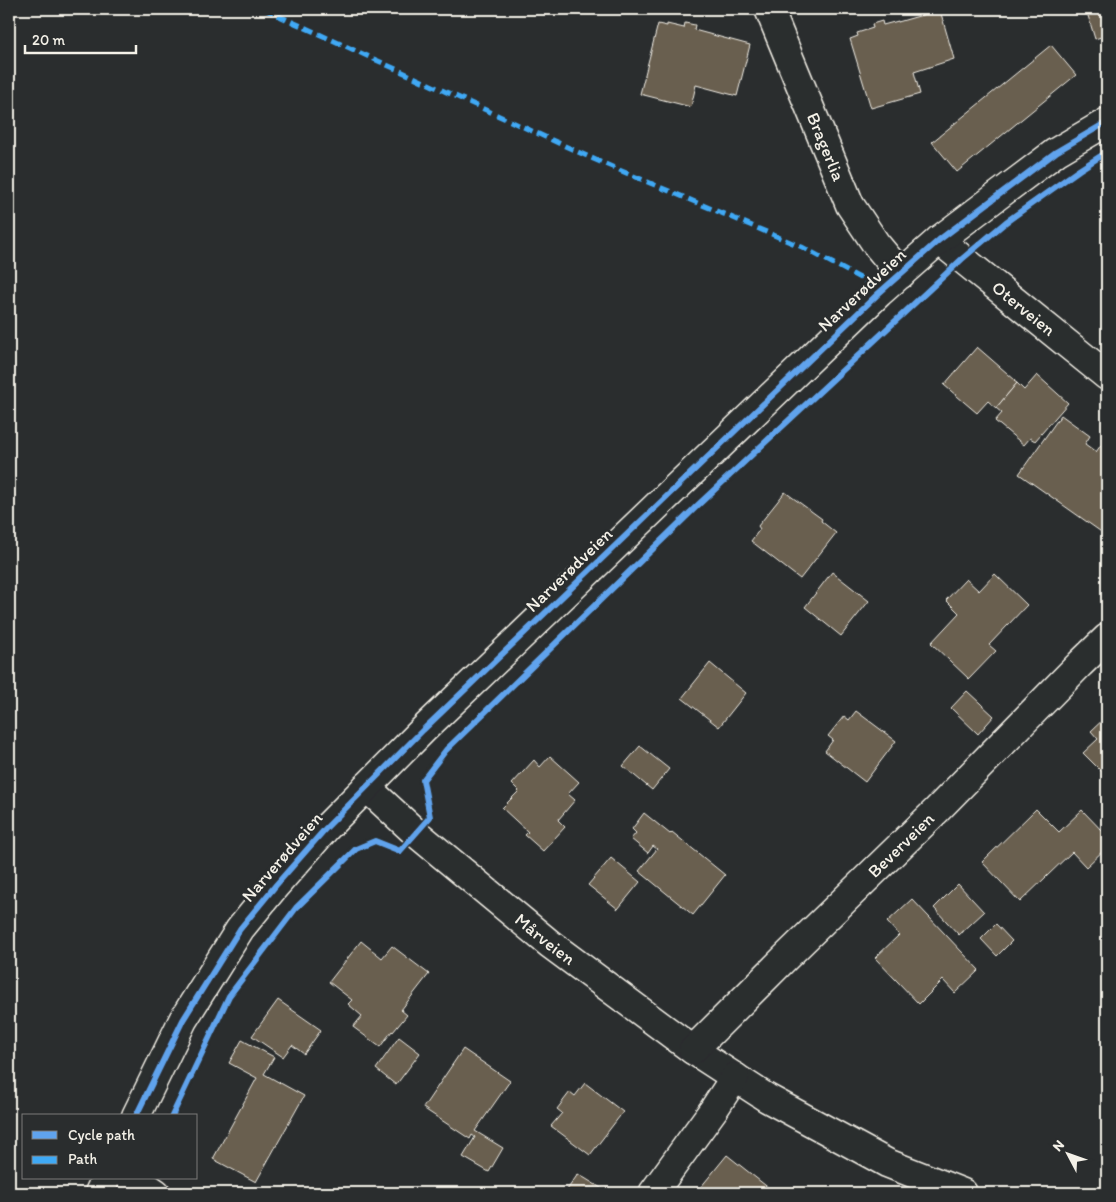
<svg xmlns="http://www.w3.org/2000/svg" width="1116" height="1202" viewBox="0 0 1116 1202" font-family="Itim,sans-serif">
<rect width="100%" height="100%" fill="#2a2d2e"/>
<filter id="ink" filterUnits="userSpaceOnUse"><feTurbulence type="fractalNoise" baseFrequency=".02" numOctaves="2"/><feDisplacementMap in="SourceGraphic" scale="10" xChannelSelector="R" yChannelSelector="G"/><feConvolveMatrix kernelMatrix="1 2 1 2 8 2 1 2 1" color-interpolation-filters="sRGB"/></filter>
<g filter="url(#ink)">
<!-- building -->
<g fill="#695e50" stroke="#f4f1e8">
<polygon points="1086,9 1107,9 1107,35 1095,39"/>
<polygon points="940,10 954,59 914,72 920,94 871,108 850,39 858,36 857,33 873,28 872,24 882,21 883,25 898,21 898,22"/>
<polygon points="685,23 695,25 694,30 750,45 737,96 696,85 691,107 640,94 658,24 667,26 667,24 684,28"/>
<polygon points="1051,45 1076,75 957,172 932,142"/>
<polygon points="977,347 1015,380 1014,381 1017,383 996,408 988,401 977,413 944,385"/>
<polygon points="1037,375 1068,403 1035,441 1030,438 1024,445 995,421 1002,413 996,408 1017,383 1024,390"/>
<polygon points="1061,415 1090,436 1085,444 1096,452 1101,445 1107,449 1107,536 1019,474"/>
<polygon points="785,492 822,519 821,521 836,533 800,579 751,541 760,529 758,526"/>
<polygon points="832,572 869,601 841,636 805,607"/>
<polygon points="995,574 1027,605 989,645 996,651 969,679 931,643 959,613 946,600 966,579 979,591"/>
<polygon points="710,663 746,693 719,727 682,698"/>
<polygon points="967,691 994,716 978,734 951,708"/>
<polygon points="856,711 896,741 865,782 825,751 833,740 828,736 844,716 849,720"/>
<polygon points="1107,716 1107,777 1083,753 1098,739 1091,731"/>
<polygon points="640,746 669,769 652,790 623,766"/>
<polygon points="550,756 579,782 568,794 575,800 558,820 565,827 543,851 525,835 528,832 502,808 519,791 512,784 534,760 540,767"/>
<polygon points="1036,809 1059,832 1082,810 1107,836 1107,847 1086,867 1072,852 1020,902 982,862"/>
<polygon points="644,813 670,834 672,832 725,875 693,915 639,871 657,849 653,846 648,853 631,839 636,833 632,829"/>
<polygon points="611,858 640,882 618,909 588,885"/>
<polygon points="958,884 984,912 959,935 934,908"/>
<polygon points="912,899 979,970 955,993 943,980 919,1004 875,958 899,935 887,922"/>
<polygon points="996,924 1012,941 997,956 981,939"/>
<polygon points="361,941 382,958 392,946 429,974 401,1010 407,1015 393,1032 392,1031 380,1047 353,1027 362,1016 348,1004 352,1000 329,982"/>
<polygon points="278,1000 321,1030 304,1054 292,1045 283,1057 252,1036"/>
<polygon points="399,1037 420,1053 396,1085 376,1069"/>
<polygon points="242,1040 274,1057 264,1074 304,1096 256,1182 213,1159 257,1078 229,1063"/>
<polygon points="463,1049 510,1081 475,1131 503,1148 489,1172 463,1157 475,1137 472,1135 470,1139 423,1108"/>
<polygon points="585,1083 623,1112 590,1155 551,1126 562,1113 557,1109 570,1092 575,1096"/>
<polygon points="727,1155 775,1193 696,1193"/>
<polygon points="578,1174 609,1193 572,1193 567,1190"/>
</g>
<g fill="none" stroke-linecap="round" stroke-linejoin="round">
<defs>
<g id="minor">
<path id="s1" d="M769,9L850,205L876,244L901,274"/>
<path id="s2" d="M939,240L1107,376"/>
<path id="s3" d="M366,787L416,833L550,944L693,1050L767,1098L887,1163L963,1193"/>
<path id="s4" d="M693,1050L786,957L936,811L1080,664L1107,638"/>
<polyline points="130,1178 140,1182 156,1193"/>
<polyline points="653,1193 714,1109 735,1077"/>
</g>
<g id="secondary">
<polyline points="136,1116 183,1020 240,929 276,885 326,828 423,730 879,293 939,240 996,197 1056,152 1107,122"/>
<polyline points="99,1193 106,1178"/>
</g>
</defs>
<!-- minor casing -->
<use href="#minor" stroke="#f4f1e8" stroke-width="31"/>
<!-- secondary casing -->
<use href="#secondary" stroke="#f4f1e8" stroke-width="31"/>
<!-- minor -->
<use href="#minor" stroke="#2a2d2e" stroke-width="28"/>
<!-- secondary -->
<use href="#secondary" stroke="#2a2d2e" stroke-width="28"/>
<!-- quiet -->
<polyline stroke="#3fa9f5" stroke-width="5" stroke-dasharray="10 5" stroke-linecap="butt" points="264,9 598,161 802,247 860,278 879,293"/>
<defs>
<g id="cycleway">
<polyline points="136,1116 183,1020 240,929 276,885 326,828 423,730 879,293 939,240 996,197 1056,152 1107,122"/>
<polyline points="172,1116 229,996 296,908 356,849 375,841 400,851 430,817 423,780 446,750 698,505 962,259 1006,222 1079,170 1107,152"/>
</g>
</defs>
<!-- cycleway casing -->
<use href="#cycleway" stroke="#2a2d2e" stroke-width="9"/>
<!-- cycleway -->
<use href="#cycleway" stroke="#60a3ed" stroke-width="6"/>
</g>
</g>
<g text-anchor="middle" dominant-baseline="central" stroke-width="5" stroke-linejoin="round" paint-order="stroke">
<!-- street labels -->
<g font-size="18" fill="#f4f1e8" stroke="#2a2d2e">
<text stroke="none"><textPath href="#s1" startOffset="149">Bragerlia</textPath></text>
<text transform="translate(862 290) rotate(-43)">Narverødveien</text>
<text stroke="none"><textPath href="#s2" startOffset="109">Oterveien</textPath></text>
<text transform="translate(569 570) rotate(-44)">Narverødveien</text>
<text stroke="none"><textPath href="#s4" startOffset="292">Beverveien</textPath></text>
<text transform="translate(282 857) rotate(-49)">Narverødveien</text>
<text stroke="none"><textPath href="#s3" startOffset="235">Mårveien</textPath></text>
</g>
</g>
<!-- margin -->
<rect width="1116" height="1202" fill="none" stroke="#2a2d2e" stroke-width="30"/>
<rect x="15" y="15" width="1086" height="1172" fill="none" stroke="#f4f1e8" stroke-width="2" filter="url(#ink)"/>
<!-- legend -->
<rect x="22" y="1114" width="175" height="65" fill="#2a2d2e" stroke="#7b7b78"/>
<rect x="32" y="1131" width="25" height="8" fill="#60a3ed" stroke="#7b7b78"/>
<text x="68" y="1140" font-size="15" fill="#f4f1e8">Cycle path</text>
<rect x="32" y="1156" width="25" height="8" fill="#3fa9f5" stroke="#7b7b78"/>
<text x="68" y="1164" font-size="15" fill="#f4f1e8">Path</text>
<!-- north arrow -->
<g transform="translate(1068 1154) rotate(311)" stroke="#2a2d2e" stroke-width="4" paint-order="stroke">
<path d="M0-4L9 19L0 12L-9 19Z" fill="#f4f1e8"/>
<text y="-8" font-size="14" font-weight="bold" text-anchor="middle" fill="#f4f1e8">N</text>
</g>
<!-- scale -->
<path d="M25 45v8h111v-8" fill="none" stroke="#f4f1e8" stroke-width="2.5"/>
<text x="32" y="45" font-size="15" fill="#f4f1e8" stroke="#2a2d2e" stroke-width="4" paint-order="stroke">20 m</text>
</svg>
